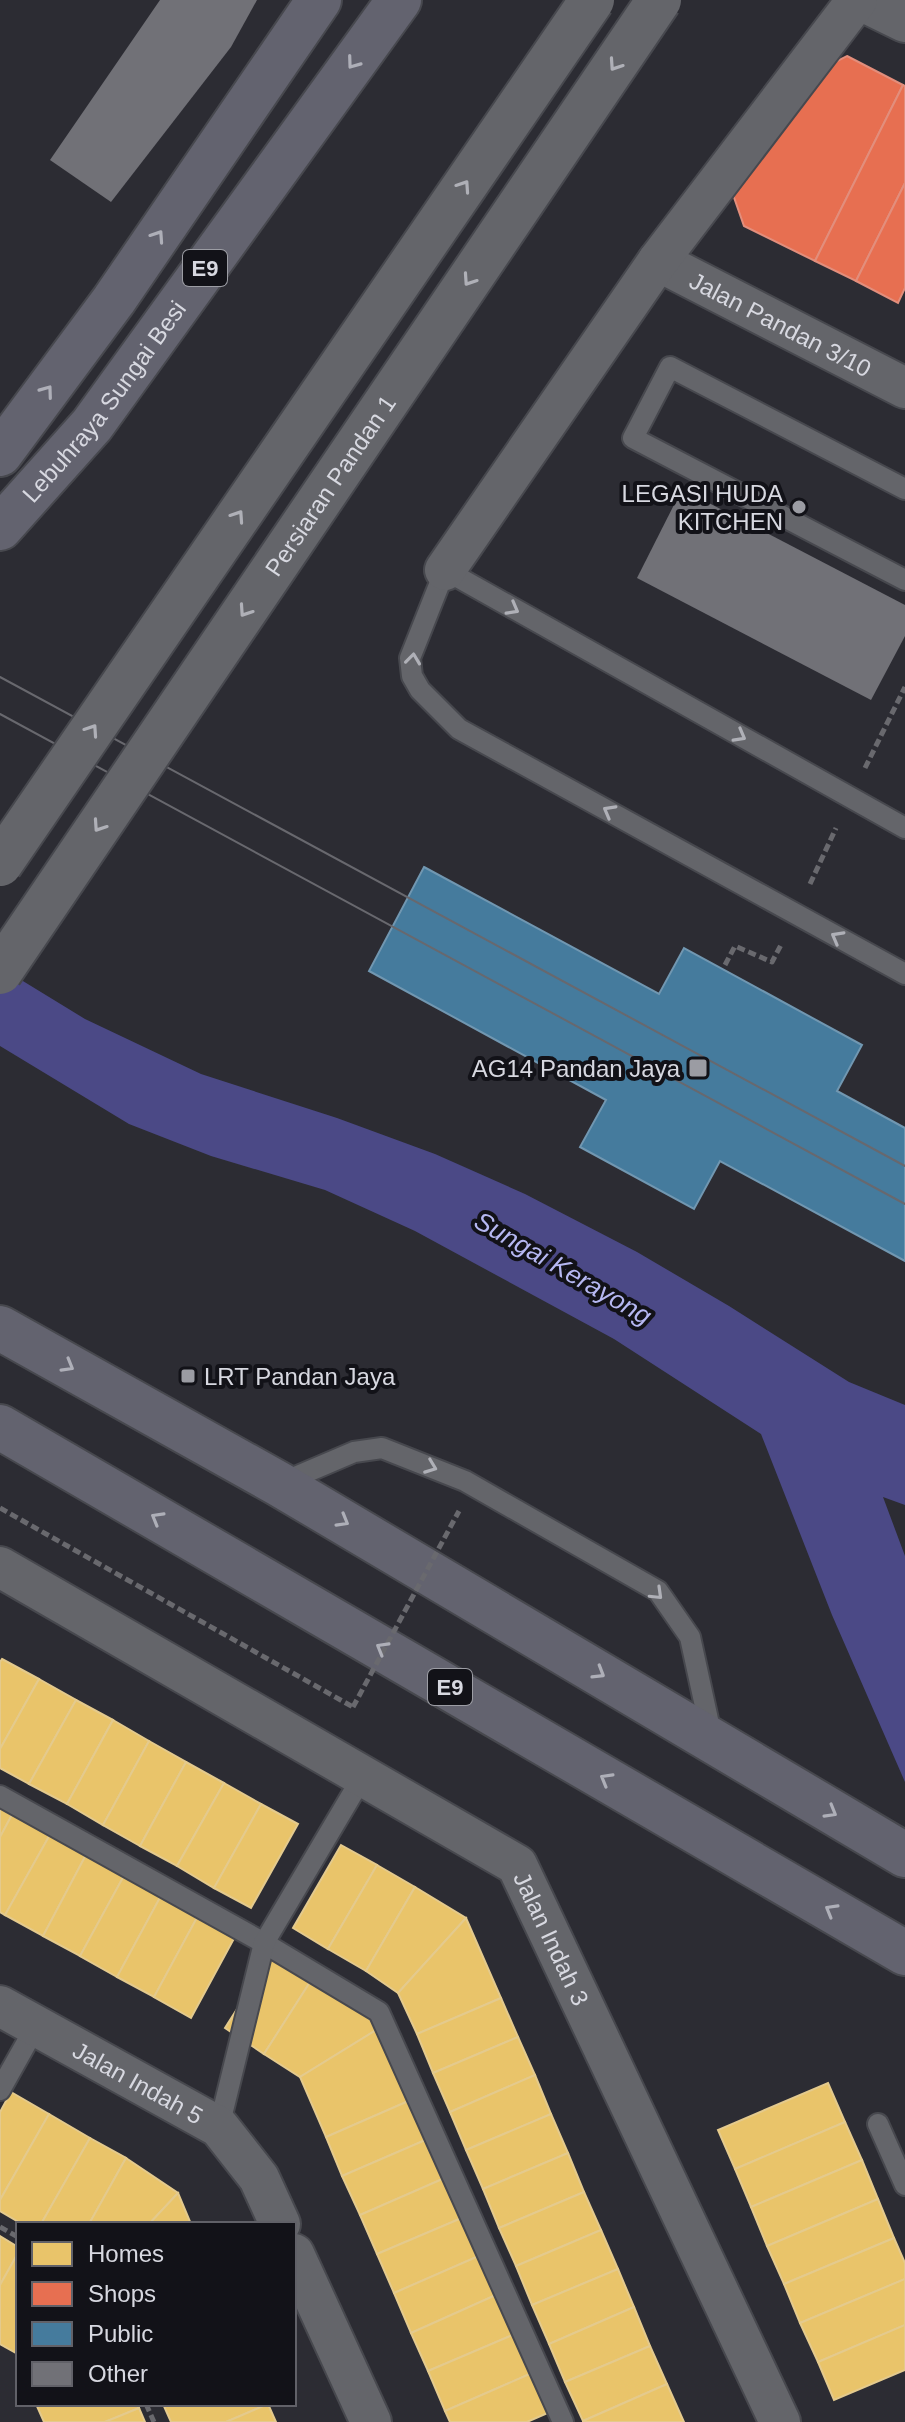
<svg xmlns="http://www.w3.org/2000/svg" width="905" height="2422" viewBox="0 0 905 2422" font-family="Helvetica,sans-serif">
<rect width="100%" height="100%" fill="#2c2c33"/>
<!-- water -->
<polygon fill="#4b4986" points="0,967 85,1019 201,1074 337,1118 435,1154 525,1194 637,1252 729,1306 849,1382 905,1405 905,1505 883,1497 905,1556 905,1782 832,1615 761,1434 614,1339 415,1231 325,1190 211,1156 129,1124 0,1046"/>
<!-- homes -->
<g fill="#e9c46a" stroke="#e4ca8d" stroke-width="2">
<polygon points="2,1659 39,1679 0,1749 0,1662"/>
<polygon points="39,1679 76,1700 29,1784 0,1768 0,1749"/>
<polygon points="76,1700 113,1720 67,1804 29,1784"/>
<polygon points="113,1720 149,1741 103,1825 67,1804"/>
<polygon points="149,1741 186,1762 140,1846 103,1825"/>
<polygon points="186,1762 224,1783 177,1866 140,1846"/>
<polygon points="224,1783 261,1804 214,1888 177,1866"/>
<polygon points="0,1803 14,1811 0,1837"/>
<polygon points="261,1804 298,1824 251,1908 214,1888"/>
<polygon points="14,1811 52,1831 5,1915 0,1912 0,1837"/>
<polygon points="52,1831 88,1851 43,1936 5,1915"/>
<polygon points="341,1845 377,1865 328,1949 293,1928"/>
<polygon points="88,1851 126,1872 80,1956 43,1936"/>
<polygon points="377,1865 415,1887 366,1971 328,1949"/>
<polygon points="126,1872 163,1892 117,1977 80,1956"/>
<polygon points="415,1887 466,1918 398,1993 366,1971"/>
<polygon points="163,1892 200,1912 154,1997 117,1977"/>
<polygon points="200,1912 237,1933 191,2018 154,1997"/>
<polygon points="466,1918 501,1998 417,2034 398,1993"/>
<polygon points="272,1954 312,1979 264,2054 225,2028"/>
<polygon points="312,1979 381,2027 300,2077 264,2054"/>
<polygon points="501,1998 518,2037 433,2073 417,2034"/>
<polygon points="381,2027 413,2099 326,2137 300,2077"/>
<polygon points="518,2037 535,2075 450,2112 433,2073"/>
<polygon points="535,2075 551,2114 466,2150 450,2112"/>
<polygon points="828,2083 845,2122 735,2169 718,2130"/>
<polygon points="11,2092 49,2114 0,2200 0,2112"/>
<polygon points="413,2099 430,2138 342,2176 326,2137"/>
<polygon points="49,2114 90,2138 41,2224 22,2224 0,2211 0,2200"/>
<polygon points="551,2114 568,2153 483,2189 466,2150"/>
<polygon points="845,2122 862,2160 751,2207 735,2169"/>
<polygon points="90,2138 126,2158 89,2224 41,2224"/>
<polygon points="430,2138 447,2177 360,2215 342,2176"/>
<polygon points="568,2153 584,2192 499,2228 483,2189"/>
<polygon points="126,2158 178,2193 149,2224 89,2224"/>
<polygon points="862,2160 878,2199 767,2246 751,2207"/>
<polygon points="447,2177 464,2217 377,2254 360,2215"/>
<polygon points="584,2192 601,2230 516,2266 499,2228"/>
<polygon points="178,2193 191,2224 149,2224"/>
<polygon points="878,2199 894,2238 784,2284 767,2246"/>
<polygon points="464,2217 481,2255 394,2293 377,2254"/>
<polygon points="601,2230 618,2269 532,2305 516,2266"/>
<polygon points="0,2236 18,2247 18,2253 0,2285"/>
<polygon points="894,2238 905,2263 905,2279 800,2323 784,2284"/>
<polygon points="18,2253 18,2351 16,2353 0,2344 0,2285"/>
<polygon points="481,2255 498,2294 411,2333 394,2293"/>
<polygon points="618,2269 634,2307 549,2344 532,2305"/>
<polygon points="905,2279 905,2325 818,2362 800,2323"/>
<polygon points="498,2294 515,2334 428,2371 411,2333"/>
<polygon points="634,2307 650,2346 565,2382 549,2344"/>
<polygon points="905,2325 905,2370 834,2400 818,2362"/>
<polygon points="515,2334 532,2373 445,2411 428,2371"/>
<polygon points="650,2346 667,2384 583,2421 565,2382"/>
<polygon points="532,2373 550,2412 527,2422 450,2422 445,2411"/>
<polygon points="667,2384 684,2422 583,2422 583,2421"/>
<polygon points="36,2404 137,2404 139,2408 105,2422 44,2422"/>
<polygon points="163,2404 268,2404 226,2422 171,2422"/>
<polygon points="268,2404 276,2422 226,2422"/>
<polygon points="139,2408 145,2422 105,2422"/>
</g>
<!-- shops -->
<g fill="#e76f51" stroke="#e28e7c" stroke-width="2">
<polygon points="847,56 903,85 815,261 744,226 730,186 817,71"/>
<polygon points="903,85 905,86 905,183 856,281 815,261"/>
<polygon points="905,183 905,288 898,303 856,281"/>
</g>
<!-- public -->
<polygon fill="#457b9d" stroke="#7197b1" stroke-width="2" points="424,867 659,994 684,948 862,1045 837,1091 905,1128 905,1261 720,1161 694,1209 580,1147 606,1100 369,971"/>
<!-- building -->
<g fill="#717177">
<polygon points="160,0 257,0 231,47 111,202 50,160"/>
<polygon points="682,489 905,605 905,636 871,700 637,578"/>
</g>
<g fill="none" stroke-linecap="round" stroke-linejoin="round">
<defs>
<g id="lane">
<polyline points="905,489 670,367 633,438 905,580"/>
<polyline points="905,828 445,570 410,658 412,676 420,690 459,729 905,974"/>
<polyline points="279,1484 354,1452 382,1448 465,1481 658,1591 690,1637 712,1738"/>
<polyline points="0,1796 264,1943 379,2012 563,2422"/>
<polyline points="0,2090 36,2026"/>
<polyline points="878,2124 905,2185"/>
<polyline points="219,2127 264,1943 363,1776"/>
</g>
<g id="street">
<polyline points="860,0 905,22"/>
<path id="s1" d="M658,261L905,388"/>
<polyline points="445,570 658,261 857,0"/>
<path id="s2" d="M0,1567L517,1865L780,2422"/>
<path id="s3" d="M0,2006L219,2127L259,2178L280,2224"/>
<polyline points="294,2254 371,2422"/>
</g>
<g id="highway">
<polyline points="0,454 114,300 319,0"/>
<path id="s4" d="M0,528L92,425L399,0"/>
<polyline points="0,1328 279,1484 905,1855"/>
<polyline points="0,1427 905,1953"/>
</g>
</defs>
<!-- lane casing -->
<use href="#lane" stroke="#47484e" stroke-width="24"/>
<!-- street casing -->
<use href="#street" stroke="#47484e" stroke-width="44"/>
<!-- highway casing -->
<use href="#highway" stroke="#47484e" stroke-width="48"/>
<!-- path -->
<g stroke="#69696e" stroke-width="5" stroke-dasharray="8 4" stroke-linecap="butt">
<polyline points="865,768 905,687"/>
<polyline points="810,884 836,828"/>
<polyline points="725,965 735,946 772,962 782,943"/>
<polyline points="0,1508 353,1707"/>
<polyline points="0,2227 18,2237"/>
<polyline points="146,2404 154,2422"/>
</g>
<!-- lane -->
<use href="#lane" stroke="#64656a" stroke-width="20"/>
<!-- street -->
<use href="#street" stroke="#64656a" stroke-width="40"/>
<!-- highway -->
<use href="#highway" stroke="#63636f" stroke-width="44"/>
<!-- tram -->
<g stroke="#68686e" stroke-width="2">
<polyline points="0,677 905,1166"/>
<polyline points="0,714 905,1204"/>
</g>
<defs>
<g id="secondary-bridge">
<polyline points="0,864 592,0"/>
<path id="s5" d="M0,972L659,0"/>
</g>
</defs>
<!-- secondary-bridge casing -->
<use href="#secondary-bridge" stroke="#47484e" stroke-width="48" stroke-linecap="butt"/>
<!-- path-bridge -->
<polyline stroke="#69696e" stroke-width="5" stroke-dasharray="8 4" stroke-linecap="butt" points="353,1707 459,1511"/>
<!-- secondary-bridge -->
<use href="#secondary-bridge" stroke="#64656a" stroke-width="44"/>
</g>
<!-- one-way arrows -->
<defs><path id="oneway-chevron" d="M-2-3.5L2.5 0L-2 3.5" fill="none" stroke-width="1.6" stroke-linecap="round" stroke-linejoin="round" transform="scale(2)"/></defs>
<g stroke="#aeafb8">
<use href="#oneway-chevron" transform="translate(353 63) rotate(126)"/>
<use href="#oneway-chevron" transform="translate(158 236) rotate(-56)"/>
<use href="#oneway-chevron" transform="translate(47 391) rotate(-54)"/>
<use href="#oneway-chevron" transform="translate(68 1366) rotate(30)"/>
<use href="#oneway-chevron" transform="translate(157 1518) rotate(-150)"/>
<use href="#oneway-chevron" transform="translate(343 1521) rotate(30)"/>
<use href="#oneway-chevron" transform="translate(382 1648) rotate(-150)"/>
<use href="#oneway-chevron" transform="translate(599 1673) rotate(31)"/>
<use href="#oneway-chevron" transform="translate(606 1779) rotate(-150)"/>
<use href="#oneway-chevron" transform="translate(831 1812) rotate(30)"/>
<use href="#oneway-chevron" transform="translate(831 1910) rotate(-150)"/>
</g>
<g stroke="#afb0b7">
<use href="#oneway-chevron" transform="translate(615 65) rotate(124)"/>
<use href="#oneway-chevron" transform="translate(464 186) rotate(-56)"/>
<use href="#oneway-chevron" transform="translate(469 280) rotate(124)"/>
<use href="#oneway-chevron" transform="translate(238 516) rotate(-56)"/>
<use href="#oneway-chevron" transform="translate(513 609) rotate(29)"/>
<use href="#oneway-chevron" transform="translate(245 611) rotate(124)"/>
<use href="#oneway-chevron" transform="translate(413 659) rotate(-83)"/>
<use href="#oneway-chevron" transform="translate(92 730) rotate(-56)"/>
<use href="#oneway-chevron" transform="translate(740 736) rotate(29)"/>
<use href="#oneway-chevron" transform="translate(609 811) rotate(-151)"/>
<use href="#oneway-chevron" transform="translate(99 826) rotate(124)"/>
<use href="#oneway-chevron" transform="translate(837 937) rotate(-151)"/>
<use href="#oneway-chevron" transform="translate(431 1467) rotate(21)"/>
<use href="#oneway-chevron" transform="translate(657 1594) rotate(44)"/>
</g>
<!-- markers -->
<g fill="#9b9ca3" stroke="#121218" stroke-width="3">
<circle cx="799" cy="507" r="8"/>
<rect x="688" y="1058" width="20" height="20" rx="4"/>
<rect x="180" y="1368" width="16" height="16" rx="4"/>
</g>
<g text-anchor="middle" dominant-baseline="central" stroke-width="8" stroke-linejoin="round" paint-order="stroke">
<!-- shield labels -->
<g fill="#121218" stroke="#9c9da4" stroke-width="2">
<rect x="183" y="250" width="44" height="36" rx="6"/>
<rect x="428" y="1669" width="44" height="36" rx="6"/>
</g>
<g font-size="22" font-weight="bold" fill="#d7d8e0">
<text x="205" y="268">E9</text>
<text x="450" y="1687">E9</text>
</g>
<!-- street labels -->
<g font-size="24" fill="#d7d8e0" stroke="#121218">
<text stroke="none"><textPath href="#s1" startOffset="138">Jalan Pandan 3/10</textPath></text>
<text stroke="none"><textPath href="#s4" startOffset="164">Lebuhraya Sungai Besi</textPath></text>
<text stroke="none"><textPath href="#s5" startOffset="588">Persiaran Pandan 1</textPath></text>
<text stroke="none"><textPath href="#s2" startOffset="678">Jalan Indah 3</textPath></text>
<text stroke="none"><textPath href="#s3" startOffset="158">Jalan Indah 5</textPath></text>
</g>
<!-- poi labels -->
<g font-size="24" fill="#d7d8e0" stroke="#121218" text-anchor="end">
<text x="783" y="493">LEGASI HUDA<tspan x="783" dy="28">KITCHEN</tspan></text>
<text x="680" y="1068">AG14 Pandan Jaya</text>
<text x="204" y="1376" text-anchor="start">LRT Pandan Jaya</text>
</g>
<!-- water labels -->
<g font-size="26" font-style="italic" fill="#b6b8f2" stroke="#121218">
<text transform="translate(563 1268) rotate(30)">Sungai Kerayong</text>
</g>
</g>
<!-- legend -->
<rect x="16" y="2222" width="280" height="184" fill="#121218" stroke="#616168" stroke-width="2"/>
<rect x="32" y="2242" width="40" height="24" fill="#e9c46a" stroke="#616168" stroke-width="2"/>
<text x="88" y="2262" font-size="24" fill="#d7d8e0">Homes</text>
<rect x="32" y="2282" width="40" height="24" fill="#e76f51" stroke="#616168" stroke-width="2"/>
<text x="88" y="2302" font-size="24" fill="#d7d8e0">Shops</text>
<rect x="32" y="2322" width="40" height="24" fill="#457b9d" stroke="#616168" stroke-width="2"/>
<text x="88" y="2342" font-size="24" fill="#d7d8e0">Public</text>
<rect x="32" y="2362" width="40" height="24" fill="#717177" stroke="#616168" stroke-width="2"/>
<text x="88" y="2382" font-size="24" fill="#d7d8e0">Other</text>
</svg>
